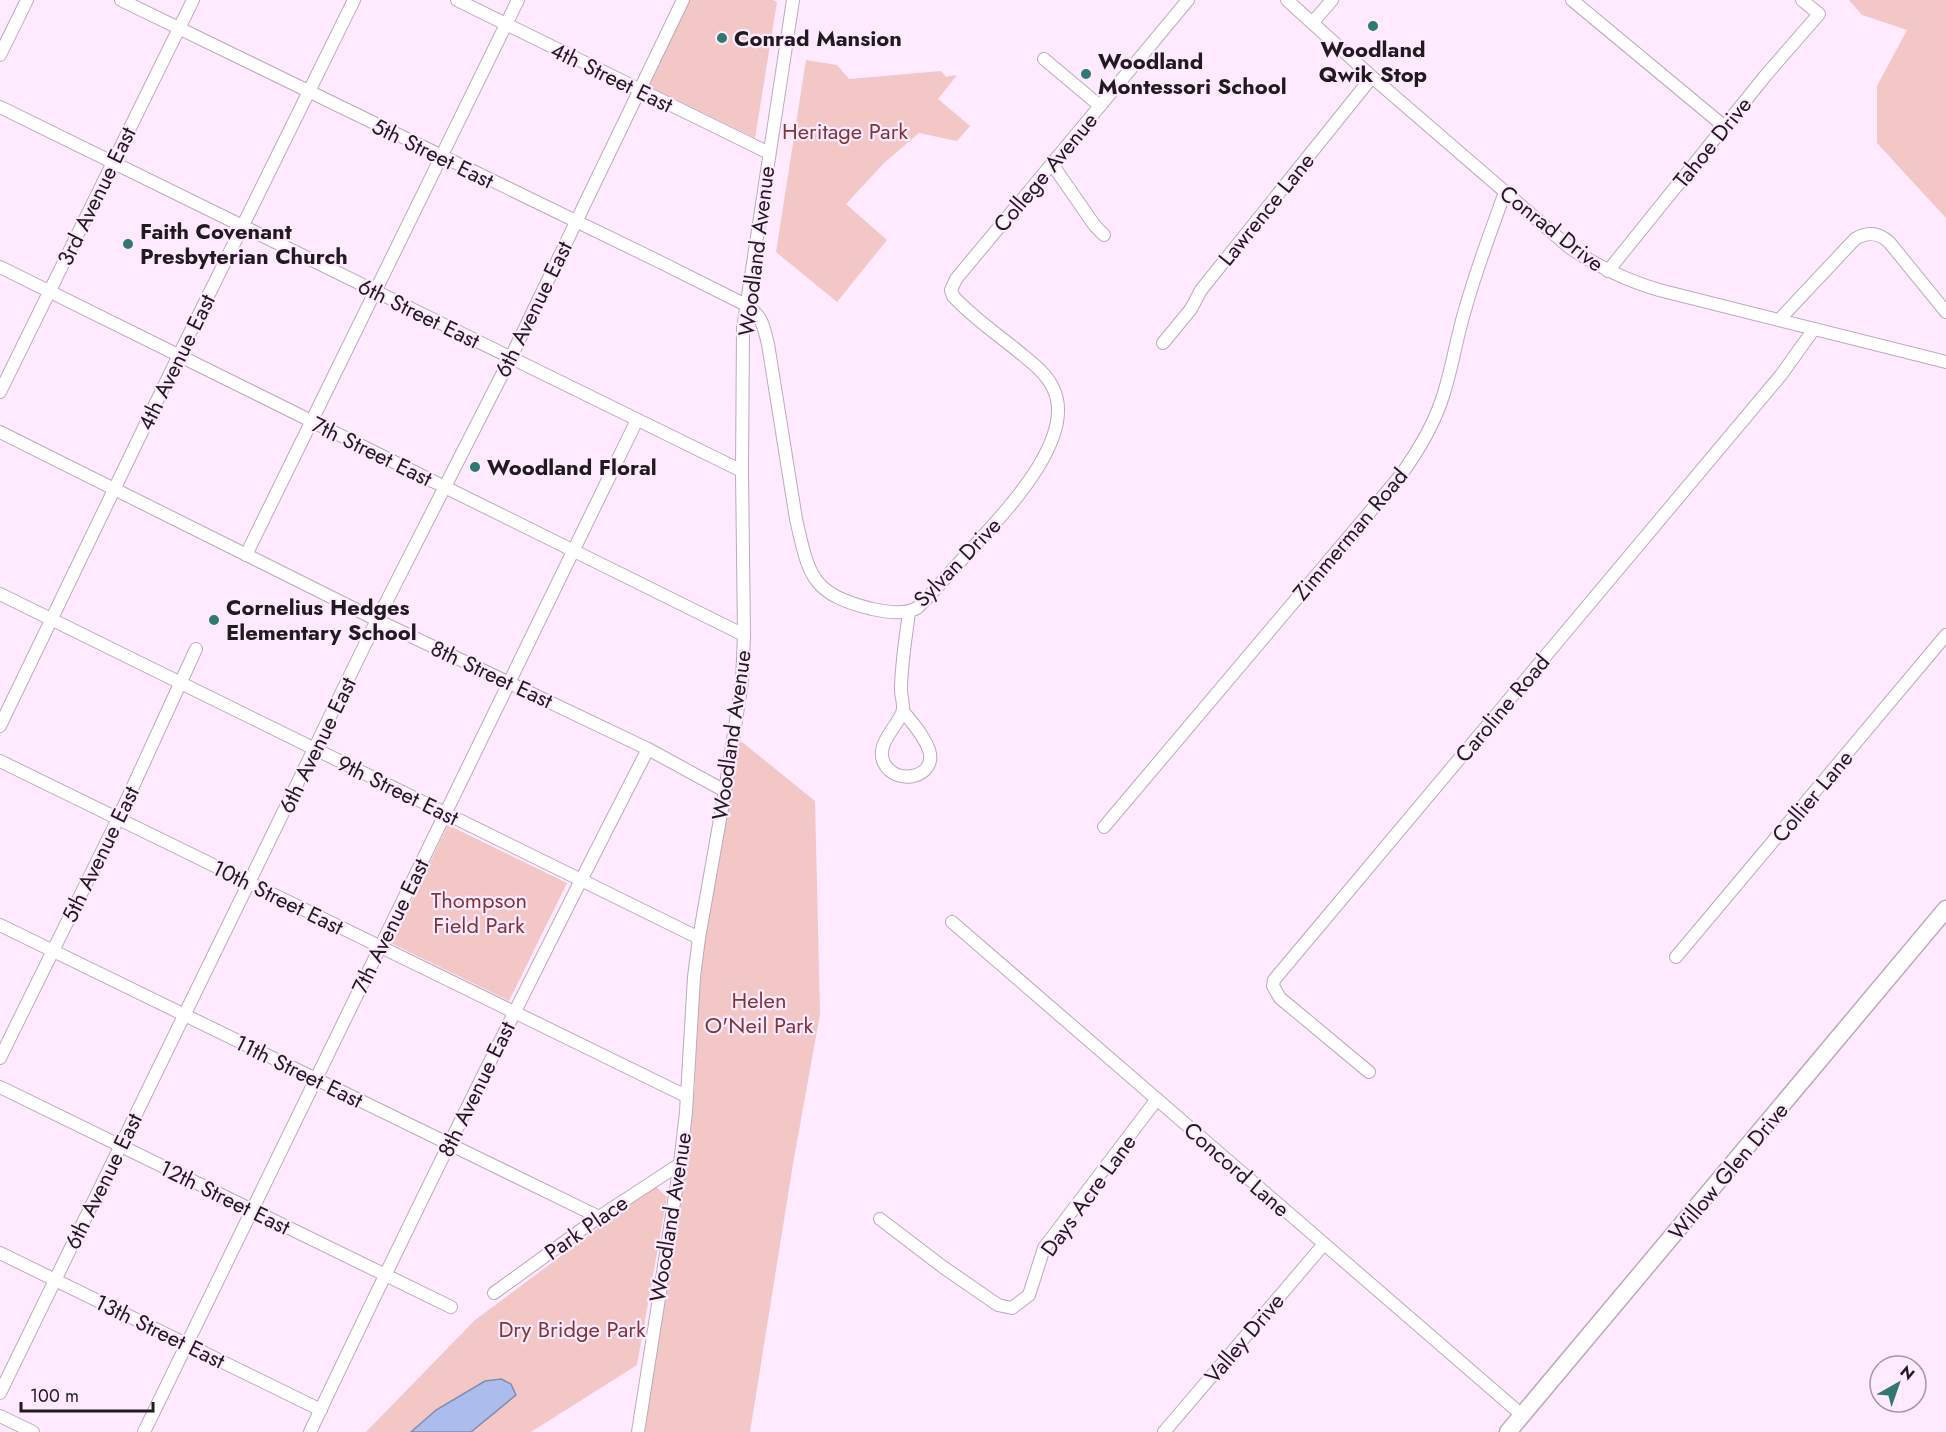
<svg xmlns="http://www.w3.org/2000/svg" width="1946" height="1432" viewBox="0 0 1946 1432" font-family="Jost,sans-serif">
<rect width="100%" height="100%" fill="#ffeaff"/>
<!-- green -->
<g fill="#f2c7c5">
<polygon points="687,0 773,0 777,2 755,138 646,85"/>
<polygon points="1849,0 1946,0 1946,218 1877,143 1877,86 1907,30 1862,15"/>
<polygon points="806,60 837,65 849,79 941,71 946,77 957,75 938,99 970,126 957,141 919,133 884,163 846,204 887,240 837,302 776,252"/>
<polygon points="737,738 815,801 820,1014 793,1164 750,1432 645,1432 695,1086 696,1033 704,943"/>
<polygon points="448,825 567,883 509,1001 391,943"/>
<polygon points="655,1186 667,1197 637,1365 531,1432 366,1432 475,1320"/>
</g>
<!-- water -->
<polygon fill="#acbced" stroke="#828bb0" stroke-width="1.5" points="501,1379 511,1384 516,1395 471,1432 411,1432 436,1410 485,1381"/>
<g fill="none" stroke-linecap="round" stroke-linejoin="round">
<defs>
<g id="minor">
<path d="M121,0L658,261L746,305C763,317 763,325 768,344L796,519C809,576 811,594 872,609C887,612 904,615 917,608C935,591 950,572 967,554C998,519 1079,440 1053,388C1046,373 1031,362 1019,352C997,334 972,317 953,296L951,290L956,279L1188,0"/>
<polyline points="457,0 769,153"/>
<path d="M1287,0L1372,77L1569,247C1598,267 1625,280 1659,290L1946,362"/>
<polyline points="1572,0 1725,127"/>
<polyline points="1313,22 1332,0"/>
<polyline points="0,55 27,0"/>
<polyline points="1044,59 1100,106"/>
<polyline points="0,107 742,471"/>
<polyline points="1052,164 1095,226 1104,235"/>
<polyline points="0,267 744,635"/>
<polyline points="1608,271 1766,75 1819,14 1802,0"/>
<path d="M1779,320L1855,239C1868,231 1879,233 1889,242L1946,312"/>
<polyline points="1163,343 1191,309 1201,290 1372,77"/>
<polyline points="0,392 193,0"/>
<polyline points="0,432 377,620 648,749 725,791"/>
<polyline points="246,555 518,0"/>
<polyline points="0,594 699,938"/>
<path d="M903,711C912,723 924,735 929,750C938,777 896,787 884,763C875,745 896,728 902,713C905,706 901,697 901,690C901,665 906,637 909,612"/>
<polyline points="0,726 179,355 354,0"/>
<polyline points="0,761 686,1096"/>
<path d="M1104,827L1401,475C1418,451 1433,427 1442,399C1452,370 1456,339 1465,310C1476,270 1491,231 1505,192"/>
<polyline points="952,922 1522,1415"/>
<polyline points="0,925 599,1217"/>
<polyline points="1676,957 1946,635"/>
<polyline points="0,1058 118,819 196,649"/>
<polyline points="1369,1072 1280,998 1273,986 1274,980 1781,375 1814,329"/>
<polyline points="0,1087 451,1307"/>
<polyline points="880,1219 943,1267 998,1305 1012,1308 1029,1295 1044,1248 1157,1099"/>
<polyline points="0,1253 321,1410"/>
<polyline points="494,1293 599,1217 680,1164"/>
<polyline points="0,1393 377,620 511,357 683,0"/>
<polyline points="0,1416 33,1432"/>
<polyline points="144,1432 637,420"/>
<path d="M310,1432C419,1202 532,975 648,749"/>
<polyline points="638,1432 680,1164 686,1112 694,977 699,938 725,791 742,682 744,635 742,471 743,329 793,0"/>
<polyline points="1164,1432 1324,1244"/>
</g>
<polyline id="major" points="1508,1432 1946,909"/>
</defs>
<!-- minor casing -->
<use href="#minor" stroke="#bca9bc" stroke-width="14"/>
<!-- major casing -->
<use href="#major" stroke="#bca9bc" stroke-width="19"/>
<!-- minor -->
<use href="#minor" stroke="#fff" stroke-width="12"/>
<!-- major -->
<use href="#major" stroke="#fff" stroke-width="16"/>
</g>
<!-- markers -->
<g fill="#307872" stroke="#ffeaff" stroke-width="2">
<circle cx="1373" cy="26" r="6"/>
<circle cx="722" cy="38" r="6"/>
<circle cx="1086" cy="74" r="6"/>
<circle cx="128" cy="244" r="6"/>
<circle cx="475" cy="467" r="6"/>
<circle cx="214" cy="620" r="6"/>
</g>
<g text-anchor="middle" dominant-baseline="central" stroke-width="4.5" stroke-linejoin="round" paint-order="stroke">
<!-- poi labels -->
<g font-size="22" font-weight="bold" fill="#211a21" stroke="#ffeaff" text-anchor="start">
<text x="734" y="38">Conrad Mansion</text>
<text x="1373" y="49" text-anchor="middle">Woodland<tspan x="1373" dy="25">Qwik Stop</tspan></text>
<text x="1098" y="61">Woodland<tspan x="1098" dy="25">Montessori School</tspan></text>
<text x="140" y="231">Faith Covenant<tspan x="140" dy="25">Presbyterian Church</tspan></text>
<text x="487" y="467">Woodland Floral</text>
<text x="226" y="607">Cornelius Hedges<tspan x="226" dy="25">Elementary School</tspan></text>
</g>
<!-- street labels -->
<g font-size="22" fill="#211a21" stroke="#ffeaff">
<text transform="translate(612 77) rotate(26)">4th Street East</text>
<text transform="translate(1712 142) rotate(-51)">Tahoe Drive</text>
<text transform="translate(433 153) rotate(26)">5th Street East</text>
<text transform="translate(1045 172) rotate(-50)">College Avenue</text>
<text transform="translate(96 196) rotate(-64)">3rd Avenue East</text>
<text transform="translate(1266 209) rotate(-51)">Lawrence Lane</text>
<text transform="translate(1552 228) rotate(38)">Conrad Drive</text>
<text transform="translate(756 251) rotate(-83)">Woodland Avenue</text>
<text transform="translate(533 309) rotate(-64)">6th Avenue East</text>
<text transform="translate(419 313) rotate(26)">6th Street East</text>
<text transform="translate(176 362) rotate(-64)">4th Avenue East</text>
<text transform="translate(372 451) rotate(26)">7th Street East</text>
<text transform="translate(1350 534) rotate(-50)">Zimmerman Road</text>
<text transform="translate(957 562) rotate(-46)">Sylvan Drive</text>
<text transform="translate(492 674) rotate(25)">8th Street East</text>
<text transform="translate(1502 708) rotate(-50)">Caroline Road</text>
<text transform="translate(731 735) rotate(-82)">Woodland Avenue</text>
<text transform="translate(317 745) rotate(-64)">6th Avenue East</text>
<text transform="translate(398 790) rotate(26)">9th Street East</text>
<text transform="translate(1812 796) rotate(-50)">Collier Lane</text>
<text transform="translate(100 854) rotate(-64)">5th Avenue East</text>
<text transform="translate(278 897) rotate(26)">10th Street East</text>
<text transform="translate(390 926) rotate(-64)">7th Avenue East</text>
<text transform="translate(299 1071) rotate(26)">11th Street East</text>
<text transform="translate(476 1089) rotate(-64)">8th Avenue East</text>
<text transform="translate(1237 1169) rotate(41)">Concord Lane</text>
<text transform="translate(1728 1171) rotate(-50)">Willow Glen Drive</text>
<text transform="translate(103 1181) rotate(-64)">6th Avenue East</text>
<text transform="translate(1088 1195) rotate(-54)">Days Acre Lane</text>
<text transform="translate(225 1197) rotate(26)">12th Street East</text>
<text transform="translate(670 1217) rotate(-81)">Woodland Avenue</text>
<text transform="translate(586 1227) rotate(-35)">Park Place</text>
<text transform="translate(160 1331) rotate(26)">13th Street East</text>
<text transform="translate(1244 1338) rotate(-50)">Valley Drive</text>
</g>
<!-- park labels -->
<g font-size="22" fill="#7e3537" stroke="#ffeaff">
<text x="845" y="131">Heritage Park</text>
<text x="479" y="900">Thompson<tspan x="479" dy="25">Field Park</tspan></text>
<text x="759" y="1000">Helen<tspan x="759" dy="25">O'Neil Park</tspan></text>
<text x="572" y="1329">Dry Bridge Park</text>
</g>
</g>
<!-- north arrow -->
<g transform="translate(1898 1384) rotate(40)"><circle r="28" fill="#ffeaff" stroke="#a697a6" stroke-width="1.5"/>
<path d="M0-4.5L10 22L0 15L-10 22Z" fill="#307872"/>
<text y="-9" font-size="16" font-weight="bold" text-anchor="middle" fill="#211a21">N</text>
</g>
<!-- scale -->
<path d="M21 1402v9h132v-9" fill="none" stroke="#211a21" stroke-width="3"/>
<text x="30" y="1402" font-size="18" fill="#211a21" stroke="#ffeaff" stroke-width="4.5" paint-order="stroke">100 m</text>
</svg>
